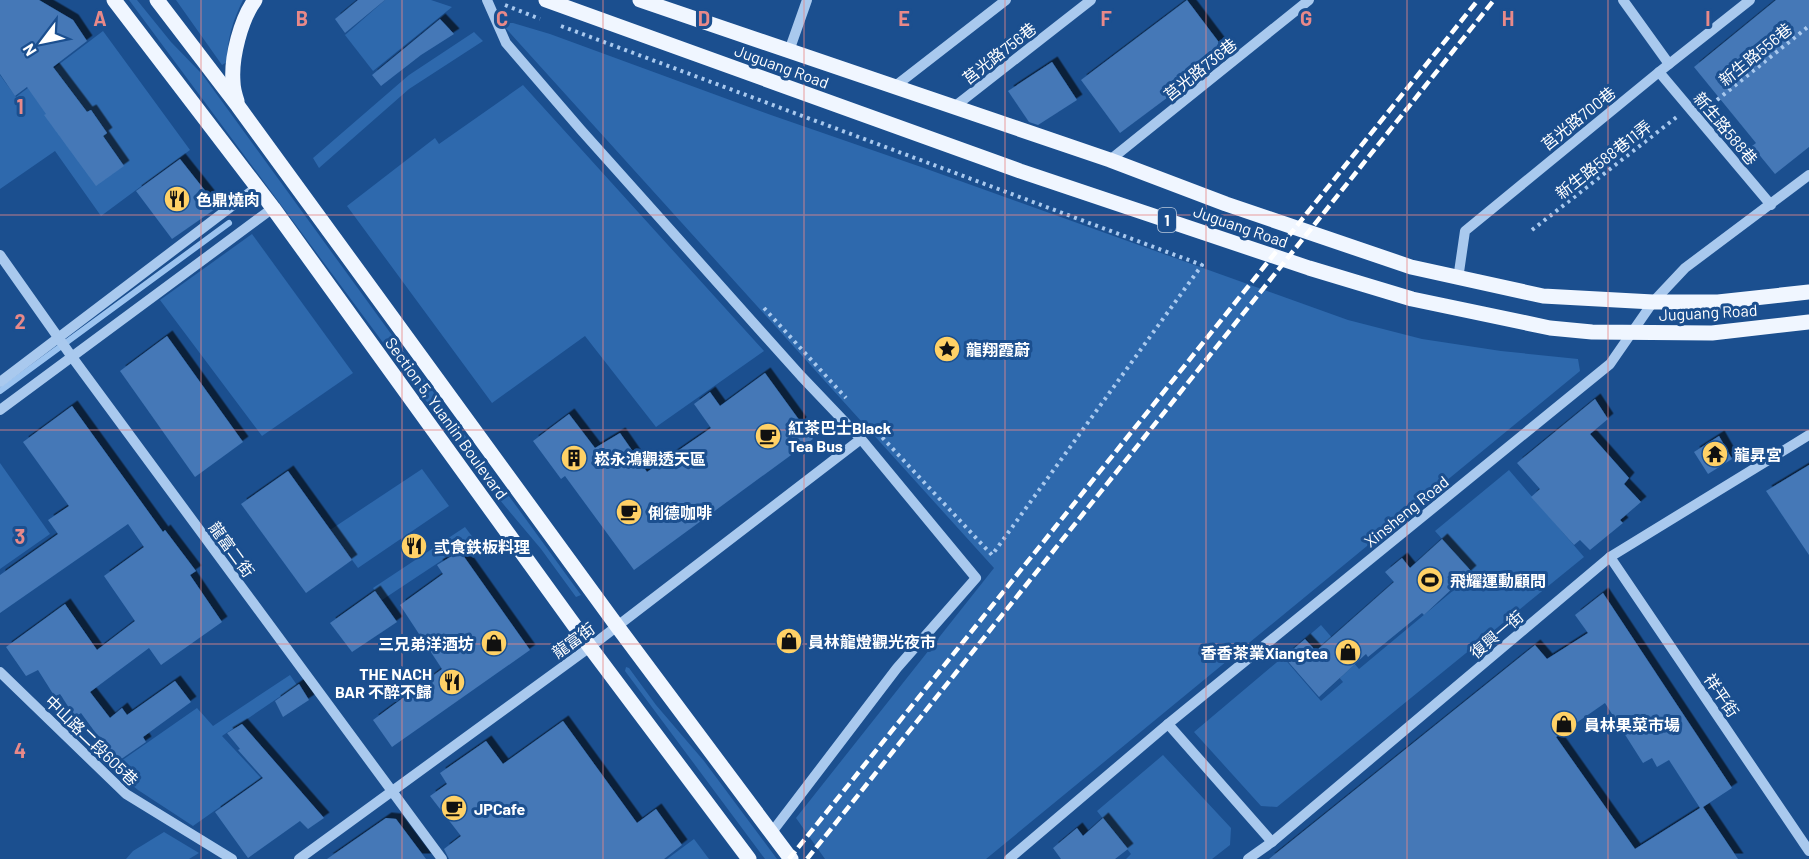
<svg xmlns="http://www.w3.org/2000/svg" width="1809" height="859" viewBox="0 0 1809 859" font-family="Barlow,'Noto Sans TC',sans-serif">
<defs>
<filter id="shadow"><feDropShadow dx="5.5" dy="-5.5" stdDeviation="0" flood-color="#0009"/></filter>
</defs>
<rect width="100%" height="100%" fill="#1b4f8f"/>
<!-- green -->
<g fill="#2e69ad">
<polygon points="129,0 137,0 171,42 202,74 581,595 576,597 541,549 499,499"/>
<path d="M176,0H243C233,20 227,39 227,62L222,65Z"/>
<polygon points="385,0 431,0 452,7 373,71 345,35"/>
<polygon points="501,23 513,23 550,34 771,115 924,168 1348,320 1422,339 1501,351 1578,359 1580,371 986,859 825,859 796,818 994,568"/>
<polygon points="103,31 190,150 101,216 55,151 0,189 0,75 16,97"/>
<polygon points="474,32 483,41 409,89 319,168 313,158 409,75"/>
<polygon points="523,85 764,351 656,427 585,336 492,403 347,206 435,138 439,144"/>
<polygon points="252,234 353,373 262,436 160,300"/>
<polygon points="0,463 50,534 0,569"/>
<polygon points="422,469 449,506 358,568 330,530"/>
<polygon points="1509,470 1584,557 1277,807 1261,806 1194,732 1283,657 1321,701 1343,682 1306,638 1321,625 1359,669 1473,574 1435,531"/>
<polygon points="465,527 474,539 382,600 373,588"/>
<polygon points="626,667 629,668 656,705 704,761 777,859 765,859 625,671"/>
<polygon points="290,675 297,685 222,736 261,778 193,826 138,790 111,768 197,708 213,726"/>
<polygon points="1163,755 1231,828 1230,845 1212,859 1126,859 1131,854 1097,811"/>
<polygon points="164,832 199,853 189,859 126,859 133,851"/>
<polygon points="694,839 709,859 667,859"/>
</g>
<g fill="none" stroke-linecap="round" stroke-linejoin="round">
<!-- stream -->
<polyline stroke="#9cc4f0" stroke-width="6" points="0,391 229,223"/>
</g>
<!-- building -->
<g fill="#4478b7" fill-rule="evenodd" filter="url(#shadow)">
<polygon points="0,0 39,0 73,20 87,41 53,67 87,112 91,110 107,133 103,136 124,166 96,186 44,115 46,114 27,87 15,96 0,74"/>
<polygon points="358,0 385,0 345,33 335,19"/>
<polygon points="1187,0 1227,53 1120,133 1081,80"/>
<polygon points="1776,0 1809,0 1809,147 1775,174 1752,146 1756,143 1694,67"/>
<polygon points="440,19 454,34 421,55 381,86 372,75"/>
<polygon points="1052,62 1077,100 1038,125 1029,122 1008,91"/>
<polygon points="180,159 218,207 172,239 136,191"/>
<polygon points="167,336 243,442 195,477 120,371"/>
<polygon points="765,373 813,439 634,570 565,476 561,479 533,441 569,414 595,448 620,433 647,472 711,428 694,404 710,392 720,406"/>
<polygon points="1595,399 1608,419 1590,434 1629,478 1624,484 1641,502 1620,520 1623,523 1590,550 1580,540 1574,545 1531,497 1540,489 1517,463"/>
<polygon points="72,406 163,532 165,530 196,571 190,575 222,622 161,665 149,648 90,692 110,718 122,708 127,715 175,681 191,702 143,737 146,742 117,762 81,713 75,717 60,694 55,697 38,670 26,676 6,647 65,604 97,650 135,621 104,576 144,547 128,524 0,613 0,575 58,534 48,520 69,506 23,442"/>
<polygon points="1719,436 1732,459 1708,474 1694,452"/>
<polygon points="1809,465 1809,555 1766,491"/>
<polygon points="288,471 352,560 306,593 241,504"/>
<polygon points="1442,539 1471,571 1424,615 1422,613 1368,657 1366,654 1319,697 1284,657 1305,639 1316,651 1394,582 1385,572 1402,558 1410,568"/>
<polygon points="460,551 530,650 392,747 373,720 442,669 400,605 443,574 437,565"/>
<polygon points="375,591 397,622 352,652 330,623"/>
<path d="M1603,593L1732,788L1703,807L1738,859H1269L1535,645L1547,659L1588,633L1575,615ZM1605,703L1643,763L1652,758L1657,767L1669,760L1700,808L1635,849L1556,737Z"/>
<polygon points="299,684 309,700 283,717 275,701"/>
<polygon points="563,721 637,823 656,809 682,845 664,859 449,859 444,849 461,836 430,796 447,784 440,773 486,741 503,764"/>
<polygon points="242,724 324,818 308,829 300,821 248,858 215,812 263,778 238,750 240,749 227,733"/>
<polygon points="386,818 396,819 426,859 327,859"/>
<polygon points="1103,818 1128,849 1115,859 1061,859 1053,848 1077,828 1083,836"/>
</g>
<g fill="none" stroke-linecap="round" stroke-linejoin="round">
<!-- path -->
<g stroke="#a9c9ee" stroke-width="4" stroke-dasharray="3 4.5" stroke-linecap="butt">
<polyline points="505,5 540,19"/>
<polyline points="561,26 1202,265 992,555 879,434"/>
<polyline points="1717,100 1809,26"/>
<polyline points="1532,230 1678,116"/>
<polyline points="764,308 846,398"/>
</g>
<!-- minor -->
<g stroke="#a9c9ee" stroke-width="10">
<polyline points="487,0 506,43 581,130 801,376 861,439 976,578 897,668 772,832"/>
<polyline points="1623,0 1669,64"/>
<polyline points="789,51 807,0"/>
<polyline points="1659,72 1771,205"/>
<polyline points="894,87 1006,0"/>
<polyline points="954,107 1091,0"/>
<polyline points="1110,160 1309,0"/>
<polyline points="0,255 72,357 442,859"/>
<polyline points="1458,279 1465,231 1659,72 1750,0"/>
<polyline points="0,382 257,187"/>
<polyline points="0,410 273,208"/>
<polyline points="1610,557 1809,851"/>
<polyline points="0,672 126,794 232,859"/>
<polyline points="1168,724 1272,842"/>
<polyline points="299,859 590,647 861,439"/>
<polyline points="1009,859 1168,724 1610,364 1653,302 1685,268 1809,175"/>
<polyline points="1248,859 1272,842 1610,557 1809,435"/>
</g>
<!-- major -->
<g stroke="#f0f6ff" stroke-width="15">
<polyline points="114,0 273,208 590,647 749,859"/>
<polyline points="157,0 238,106 617,626 791,859"/>
<polyline points="546,0 1020,171 1309,268 1412,299 1550,328 1592,332 1712,333 1809,322"/>
<polyline points="640,0 1110,160 1226,204 1411,267 1543,296 1653,302 1718,302 1809,292"/>
<path d="M237,101C235,95 233,88 233,82C231,57 241,19 255,0"/>
</g>
<!-- rail -->
<g stroke="#fff" stroke-width="4.5" stroke-dasharray="10 4.5" stroke-linecap="butt">
<polyline points="789,859 1478,0"/>
<polyline points="807,859 1494,0"/>
</g>
</g>
<!-- grid -->
<path fill="none" stroke="#e88989" stroke-width="1.5" stroke-opacity="0.55" d="M201,0V859M402,0V859M603,0V859M804,0V859M1005,0V859M1206,0V859M1407,0V859M1608,0V859M0,215H1809M0,430H1809M0,644H1809"/>
<!-- icons -->
<defs>
<symbol id="restaurant-disc" viewBox="-11 -11 22 22"><circle r="9.5" fill="#ffd166" stroke="#1b4f8f"/><path d="M-5-6h1v4h1v-4h1v4h1v-4h1v5L-1.5 .5V6h-2V.5L-5-1ZM5-6V6H3V1.5H1.5Q1.5-4 5-6Z" fill="#111"/></symbol>
<symbol id="sight-disc" viewBox="-11 -11 22 22"><circle r="9.5" fill="#ffd166" stroke="#1b4f8f"/><path d="M0-6L1.8-2.2L6-1.7L2.9 1.2L3.7 5.4L0 3.3L-3.7 5.4L-2.9 1.2L-6-1.7L-1.8-2.2Z" fill="#111"/></symbol>
<symbol id="cafe-disc" viewBox="-11 -11 22 22"><circle r="9.5" fill="#ffd166" stroke="#1b4f8f"/><path d="M-5.5-4.5H6V0H3Q3 3.5 0 3.5H-2.5Q-5.5 3.5-5.5 0ZM3-3.2v2h1.7v-2ZM-6 4.5H4V6H-6Z" fill="#111"/></symbol>
<symbol id="temple-disc" viewBox="-11 -11 22 22"><circle r="9.5" fill="#ffd166" stroke="#1b4f8f"/><path d="M0-6L5-2H3V0L6.5 2.5H4V6H1.5V3h-3V6H-4V2.5H-6.5L-3 0V-2H-5Z" fill="#111"/></symbol>
<symbol id="building-disc" viewBox="-11 -11 22 22"><circle r="9.5" fill="#ffd166" stroke="#1b4f8f"/><path d="M-4-6H4V6H1V3H-1V6H-4ZM-2.5-4.3h1.7v1.8h-1.7ZM.8-4.3h1.7v1.8H.8ZM-2.5-1h1.7V.8h-1.7ZM.8-1h1.7V.8H.8Z" fill="#111"/></symbol>
<symbol id="stadium-disc" viewBox="-11 -11 22 22"><circle r="9.5" fill="#ffd166" stroke="#1b4f8f"/><path d="M0-5a6.5 5 0 1 0 0 10a6.5 5 0 1 0 0-10ZM-3.5-1.8h7v3.6h-7Z" fill="#111"/></symbol>
<symbol id="shop-disc" viewBox="-11 -11 22 22"><circle r="9.5" fill="#ffd166" stroke="#1b4f8f"/><path d="M-5-2.5h2.3a2.7 3.5 0 0 1 5.4 0H5L5.5 6h-11ZM-1.5-2.5h3a1.5 2.3 0 0 0-3 0Z" fill="#111"/></symbol>
</defs>
<g fill-rule="evenodd">
<use href="#restaurant-disc" x="162" y="184" width="30" height="30"/>
<use href="#sight-disc" x="932" y="334" width="30" height="30"/>
<use href="#cafe-disc" x="753" y="421" width="30" height="30"/>
<use href="#temple-disc" x="1700" y="439" width="30" height="30"/>
<use href="#building-disc" x="559" y="443" width="30" height="30"/>
<use href="#cafe-disc" x="614" y="497" width="30" height="30"/>
<use href="#restaurant-disc" x="399" y="531" width="30" height="30"/>
<use href="#stadium-disc" x="1415" y="565" width="30" height="30"/>
<use href="#shop-disc" x="774" y="626" width="30" height="30"/>
<use href="#shop-disc" x="479" y="628" width="30" height="30"/>
<use href="#shop-disc" x="1333" y="637" width="30" height="30"/>
<use href="#restaurant-disc" x="437" y="667" width="30" height="30"/>
<use href="#shop-disc" x="1549" y="709" width="30" height="30"/>
<use href="#cafe-disc" x="439" y="793" width="30" height="30"/>
</g>
<g text-anchor="middle" dominant-baseline="central" stroke-width="6" stroke-linejoin="round" paint-order="stroke">
<!-- shield labels -->
<rect fill="#1b4f8f" stroke="#bbcadd" stroke-width="1.5" x="1158" y="208" width="18" height="24" rx="4.5"/>
<g font-size="15" font-weight="bold" fill="#fff">
<text x="1167" y="220">1</text>
</g>
<!-- street labels -->
<g font-size="16" fill="#fff" stroke="#1b4f8f">
<text transform="translate(999 53) rotate(-38)">莒光路756巷</text>
<text transform="translate(1755 54) rotate(-39)">新生路556巷</text>
<text transform="translate(782 66) rotate(20)">Juguang Road</text>
<text transform="translate(1200 69) rotate(-39)">莒光路736巷</text>
<text transform="translate(1578 118) rotate(-39)">莒光路700巷</text>
<text transform="translate(1726 128) rotate(50)">新生路588巷</text>
<text transform="translate(1603 159) rotate(-38)">新生路588巷11弄</text>
<text transform="translate(1241 226) rotate(19)">Juguang Road</text>
<text transform="translate(1708 312) rotate(-3)">Juguang Road</text>
<text transform="translate(447 418) rotate(54)">Section 5, Yuanlin Boulevard</text>
<text transform="translate(1406 511) rotate(-39)">Xinsheng Road</text>
<text transform="translate(232 549) rotate(54)">龍富二街</text>
<text transform="translate(1496 634) rotate(-40)">復興一街</text>
<text transform="translate(573 640) rotate(-36)">龍富街</text>
<text transform="translate(1722 695) rotate(56)">祥平街</text>
<text transform="translate(92 740) rotate(44)">中山路二段605巷</text>
</g>
<!-- poi labels -->
<g font-size="16" font-weight="bold" fill="#fff" stroke="#1b4f8f" text-anchor="start">
<text x="196" y="199">色鼎燒肉</text>
<text x="966" y="349">龍翔霞蔚</text>
<text x="788" y="427">紅茶巴士Black<tspan x="788" dy="18">Tea Bus</tspan></text>
<text x="1734" y="454">龍昇宮</text>
<text x="594" y="458">崧永鴻觀透天區</text>
<text x="648" y="512">俐德咖啡</text>
<text x="434" y="546">弎食鉄板料理</text>
<text x="1450" y="580">飛耀運動顧問</text>
<text x="808" y="641">員林龍燈觀光夜市</text>
<text x="474" y="643" text-anchor="end">三兄弟洋酒坊</text>
<text x="1328" y="652" text-anchor="end">香香茶業Xiangtea</text>
<text x="432" y="673" text-anchor="end">THE NACH<tspan x="432" dy="18">BAR 不醉不歸</tspan></text>
<text x="1584" y="724">員林果菜市場</text>
<text x="474" y="808">JPCafe</text>
</g>
</g>
<g font-size="20" text-anchor="middle" font-weight="bold" fill="#e88989" stroke="#1b4f8f" stroke-width="6" stroke-linejoin="round" paint-order="stroke">
<text x="100" y="26">A</text>
<text x="302" y="26">B</text>
<text x="502" y="26">C</text>
<text x="704" y="26">D</text>
<text x="904" y="26">E</text>
<text x="1106" y="26">F</text>
<text x="1306" y="26">G</text>
<text x="1508" y="26">H</text>
<text x="1708" y="26">I</text>
<text x="20" y="114">1</text>
<text x="20" y="329">2</text>
<text x="20" y="544">3</text>
<text x="20" y="758">4</text>
</g>
<!-- north arrow -->
<g transform="translate(42 42) rotate(238)" stroke="#1b4f8f" stroke-width="4.5" paint-order="stroke">
<path d="M0-4.5L10 22L0 15L-10 22Z" fill="#ffffff"/>
<text y="-9" font-size="16" font-weight="bold" text-anchor="middle" fill="#ffffff">N</text>
</g>
</svg>
